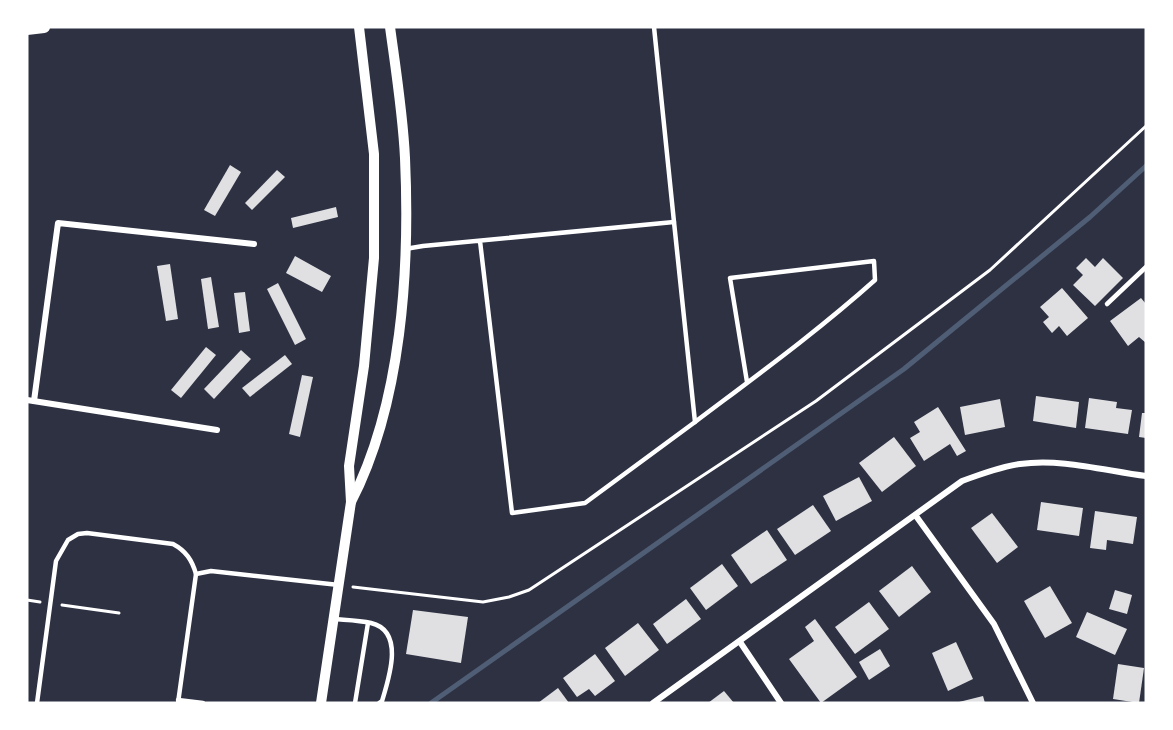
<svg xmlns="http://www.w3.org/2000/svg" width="1173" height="730" viewBox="0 0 1173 730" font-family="'PT Sans',sans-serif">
<rect width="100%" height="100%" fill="#2d3142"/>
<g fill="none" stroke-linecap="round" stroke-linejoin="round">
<!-- stream -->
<polyline stroke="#4f5d75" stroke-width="5" points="431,703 904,369 1090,217 1146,166"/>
</g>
<!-- building -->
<g fill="#e0e0e3">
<polygon points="230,165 241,172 215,216 204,210"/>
<polygon points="277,170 285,177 252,210 245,203"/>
<polygon points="336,207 338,217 293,228 291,218"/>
<polygon points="295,256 331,276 322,292 286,273"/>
<polygon points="1086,258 1095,267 1103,258 1123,278 1095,306 1073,285 1083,275 1076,268"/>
<polygon points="170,264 178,319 166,321 157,266"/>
<polygon points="211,277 219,327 208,329 201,279"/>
<polygon points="278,283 306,339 295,345 267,289"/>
<polygon points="1062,288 1088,318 1067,336 1059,326 1052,333 1043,322 1049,317 1040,307"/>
<polygon points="245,292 250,331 239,333 234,293"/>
<polygon points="1141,298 1146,304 1146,343 1139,337 1128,346 1110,321"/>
<polygon points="206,347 216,355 181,398 171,390"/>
<polygon points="241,350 251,359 214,399 204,389"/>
<polygon points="285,355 292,364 250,397 242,388"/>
<polygon points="302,375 313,377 300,437 289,434"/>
<polygon points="1036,396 1079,402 1076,428 1033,421"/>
<polygon points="1089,398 1117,402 1116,408 1132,410 1128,434 1085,428"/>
<polygon points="1000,399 1005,427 965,435 960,407"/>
<polygon points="938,407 966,451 957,456 950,444 924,461 910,438 920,432 914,422"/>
<polygon points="1142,413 1146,413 1146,438 1139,437"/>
<polygon points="894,437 916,466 882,492 859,463"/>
<polygon points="859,477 872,501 836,521 823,496"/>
<polygon points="1041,502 1083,508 1079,536 1037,530"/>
<polygon points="813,505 831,531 795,555 777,529"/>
<polygon points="1095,511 1137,517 1133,544 1107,540 1106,550 1090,548"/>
<polygon points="992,513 1018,547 997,563 971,528"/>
<polygon points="767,530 787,560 751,584 731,555"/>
<polygon points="722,564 738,586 706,610 690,588"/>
<polygon points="912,566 931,592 899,617 879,591"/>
<polygon points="1050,586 1072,623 1045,638 1024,601"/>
<polygon points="1115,590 1132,595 1127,614 1109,609"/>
<polygon points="686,599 701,619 667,644 653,624"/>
<polygon points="869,602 889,629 855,654 835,627"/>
<polygon points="413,610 468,617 461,663 406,654"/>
<polygon points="1087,612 1127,629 1115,655 1076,637"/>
<polygon points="815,619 857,677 821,703 789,659 814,641 805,627"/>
<polygon points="638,623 659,650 625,676 605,648"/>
<polygon points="956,642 973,679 948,691 932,653"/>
<polygon points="880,649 890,666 869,680 859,662"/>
<polygon points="595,654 615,681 595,696 589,689 577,697 563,678"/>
<polygon points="1118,664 1144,668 1139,703 1113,699"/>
<polygon points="558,688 569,703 538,703"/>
<polygon points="724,691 734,703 708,703"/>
<polygon points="983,696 985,703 959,703 959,702"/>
</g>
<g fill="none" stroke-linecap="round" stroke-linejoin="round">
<!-- path -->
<g stroke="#fff" stroke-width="3">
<polyline points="353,587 483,602 509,597 529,590 816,401 990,270 1146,126"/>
<polyline points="27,600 40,602"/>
<polyline points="62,605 119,613"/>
</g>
<!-- service -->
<g stroke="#fff" stroke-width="4.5">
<polyline points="654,27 674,222"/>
<polyline points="405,249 423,246 674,222 695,422 585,503 512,513 480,241"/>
<polyline points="1107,304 1146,267"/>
<path d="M695,422C756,376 818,331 875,280L874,261L730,278L747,382"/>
<polyline points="196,574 211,571 339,585"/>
<path d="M334,619C346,620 359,620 371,623C405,631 389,678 382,701L379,703"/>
<polyline points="178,700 203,703"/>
<path d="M37,703L56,561L68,540L78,534L87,533L173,544C186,551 192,560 196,574L178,703"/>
<polyline points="355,703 368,623"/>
</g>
<!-- minor -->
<g stroke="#fff" stroke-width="6">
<polyline points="27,400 217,430"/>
<polyline points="34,401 58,223 254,244"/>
<polyline points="916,516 994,624 1033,703"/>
<polyline points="740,642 781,703"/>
<path d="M653,703L962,481C981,474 1000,467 1020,464C1061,458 1106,471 1146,476"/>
</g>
<!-- tertiary -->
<g stroke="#fff" stroke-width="10">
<path d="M351,502C402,403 410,269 405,158C403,115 396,71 390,27"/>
<polyline points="321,703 351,502 349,466 364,366 374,258 374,154 359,27"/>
</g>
<!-- secondary -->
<polyline stroke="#fff" stroke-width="12" points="27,29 44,27"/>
</g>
<!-- border -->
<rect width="1173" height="730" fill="none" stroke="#ffffff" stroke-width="57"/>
</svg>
